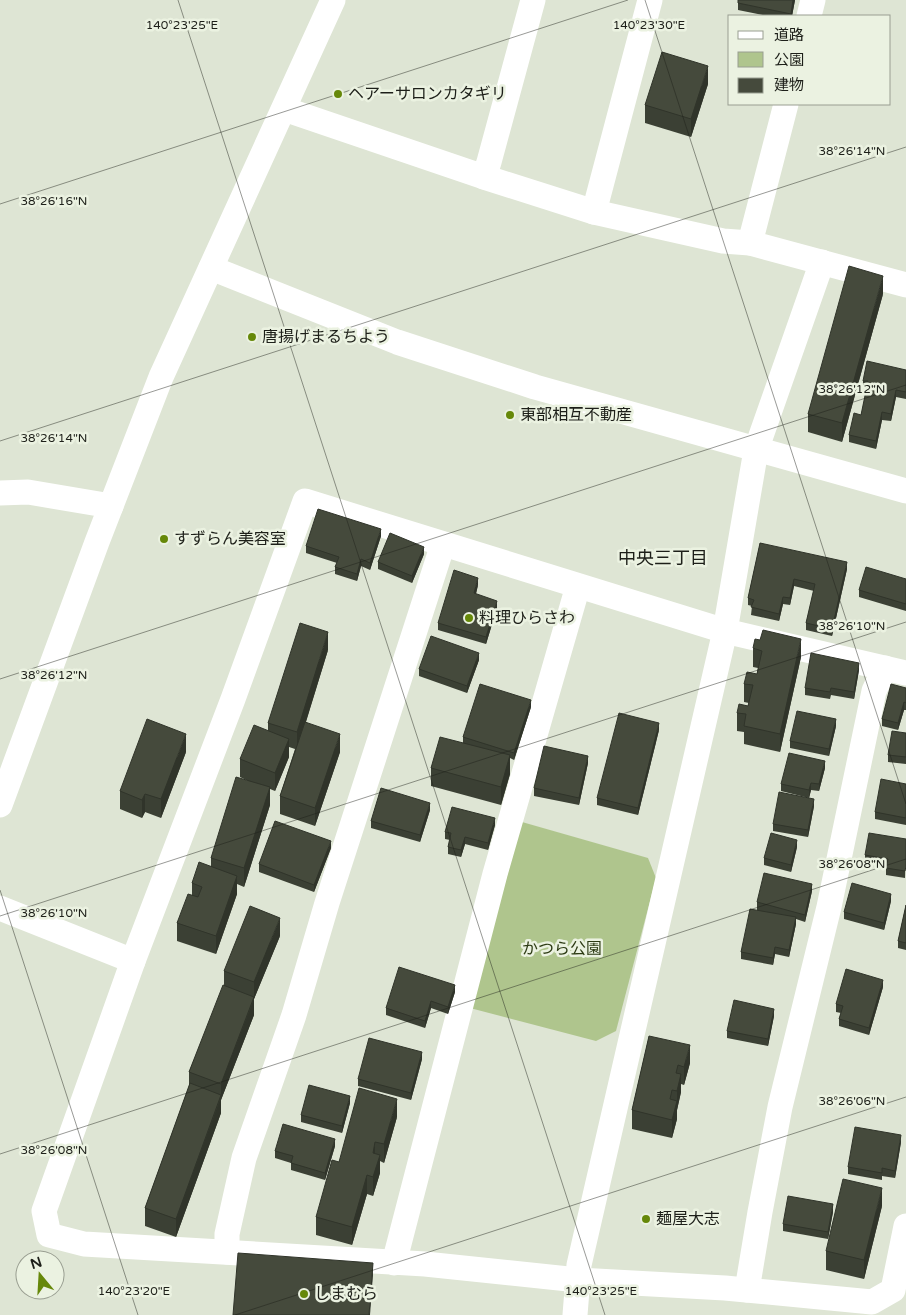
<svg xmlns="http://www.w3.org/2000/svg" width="906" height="1315" viewBox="0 0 906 1315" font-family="'Varela Round','Noto Sans JP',sans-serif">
<rect width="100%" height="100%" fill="#dee5d4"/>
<!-- green -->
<polygon fill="#afc58d" points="522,822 648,858 656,878 616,1031 596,1041 470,1008"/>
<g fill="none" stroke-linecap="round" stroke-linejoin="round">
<!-- minor -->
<g stroke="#fff" stroke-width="25">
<polyline points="809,16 813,0"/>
<polyline points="786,104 750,243 906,285"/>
<polyline points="284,109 484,177 489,162 533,0"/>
<polyline points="484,177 594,212 650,0"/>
<polyline points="594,212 723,241 750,243"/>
<polyline points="211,268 397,342 535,387 906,491"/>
<polyline points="0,493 28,492 111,506"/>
<polyline points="906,673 725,631 305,501 233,699 133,961 44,1211 49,1235 84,1244 425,1264 578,1280 725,1288 872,1302 893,1290 906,1226"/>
<polyline points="0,805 97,542 161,377 333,0"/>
<polyline points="0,908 133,961"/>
<polyline points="227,1252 227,1234 244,1158 294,1015 327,903 443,544"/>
<polyline points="394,1263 495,874 578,586"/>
<polyline points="747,1290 760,1212 780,1107 829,907 874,691 885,668"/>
<polyline points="575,1315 579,1265 725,631 756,450 822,262"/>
</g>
</g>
<!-- wall -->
<g fill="#3b4034">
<polygon points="795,0 792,16 768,16 738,10 738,3"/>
<polygon points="708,84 691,137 645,123 645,105"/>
<polygon points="883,294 842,442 808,432 808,414"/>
<polygon points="906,370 906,399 896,397 891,421 882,420 876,449 849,442 849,435 861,415 867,388 863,388 863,381"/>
<polygon points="381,536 370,570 361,566 357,581 335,574 335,567 337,563 306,553 306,546"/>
<polygon points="760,543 847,569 832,636 806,630 806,623 814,591 794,586 790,605 783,604 779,621 751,615 752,606 748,605 748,598"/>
<polygon points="424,554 412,583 378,569 378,562"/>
<polygon points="906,579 906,611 859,597 859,590"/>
<polygon points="478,585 476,594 497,608 486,644 438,630 438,623"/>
<polygon points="753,648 801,657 780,752 744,744 744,732 737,731 737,713 748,706 749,703 744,702 744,684 757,674 758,668 753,667"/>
<polygon points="328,650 306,722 340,752 315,826 280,814 280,796 295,749 289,747 289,757 275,791 270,789 270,805 244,887 237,884 237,894 216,954 177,941 177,923 192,895 192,883 211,866 211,858 248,781 240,777 240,759 268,731 268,723"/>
<polygon points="479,660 467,693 419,676 419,669"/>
<polygon points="859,670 854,699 831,695 830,699 805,695 805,688"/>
<polygon points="906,688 906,710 904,710 898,730 882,726 882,719"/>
<polygon points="531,707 514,760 510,758 510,774 501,805 431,786 431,768 463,743 463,737"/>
<polygon points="836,726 829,756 790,748 790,741"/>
<polygon points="659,730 638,815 597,805 597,798"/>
<polygon points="906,733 906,764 888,762 888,755"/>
<polygon points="186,752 161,818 145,812 142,818 120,809 120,791"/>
<polygon points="588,763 579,805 534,796 534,788"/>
<polygon points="825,768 819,791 811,790 809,798 781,791 781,784"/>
<polygon points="906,784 906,825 875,819 875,812"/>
<polygon points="814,806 808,837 773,831 773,824"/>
<polygon points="430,810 420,842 371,828 371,821"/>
<polygon points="495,825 488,850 465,844 461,857 448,854 448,847 450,840 445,839 445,832"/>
<polygon points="906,839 905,878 886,875 886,866 865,862 865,855"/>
<polygon points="797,847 791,872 764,865 764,858"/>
<polygon points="331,848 314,892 259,872 259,864"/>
<polygon points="812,891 805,922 796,919 796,924 789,957 775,954 773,965 741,959 741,952 757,910 757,902"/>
<polygon points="891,901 884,930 844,919 844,912"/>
<polygon points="906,905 906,950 898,948 898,941"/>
<polygon points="280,936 254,999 254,1015 221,1100 221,1113 176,1237 145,1226 145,1208 189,1086 189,1072 224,986 224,971"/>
<polygon points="883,987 869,1035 839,1026 839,1019 841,1013 836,1012 836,1004"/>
<polygon points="455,992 448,1014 431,1008 425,1028 386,1015 386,1008"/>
<polygon points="774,1016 768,1046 727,1038 727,1031"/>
<polygon points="649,1036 690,1063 684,1085 681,1084 681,1092 677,1110 677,1119 672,1138 632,1129 632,1110"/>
<polygon points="422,1059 411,1100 358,1086 358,1079"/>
<polygon points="350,1103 342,1133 301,1122 301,1115"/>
<polygon points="397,1117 384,1163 380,1161 380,1173 373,1196 367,1194 352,1245 316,1235 316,1217 339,1162"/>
<polygon points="901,1142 895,1178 882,1176 882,1180 848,1174 848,1167"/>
<polygon points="335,1146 325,1180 291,1170 291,1163 275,1158 275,1151"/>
<polygon points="882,1206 864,1279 826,1270 826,1251"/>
<polygon points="833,1212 828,1239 783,1231 783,1224"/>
</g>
<!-- shaded-wall -->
<g fill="#30342a">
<polygon points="793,0 795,0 792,16 791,16"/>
<polygon points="708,66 708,84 691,137 691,119"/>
<polygon points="883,276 883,294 842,442 842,423"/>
<polygon points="896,390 896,397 891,421 891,414"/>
<polygon points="882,412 882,420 876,449 876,441"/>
<polygon points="381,529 381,536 370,570 370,563"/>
<polygon points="424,547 424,554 412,583 412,576"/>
<polygon points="361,559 361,566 357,581 357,574"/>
<polygon points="847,562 847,569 832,636 832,629"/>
<polygon points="478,578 478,585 474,601 474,593"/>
<polygon points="794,579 794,586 790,605 790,598"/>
<polygon points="783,597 783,604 779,621 779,614"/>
<polygon points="497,601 497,608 486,644 486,637"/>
<polygon points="328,632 328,650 297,750 297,732"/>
<polygon points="801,639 801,657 780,752 780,734"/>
<polygon points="479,653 479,660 467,693 467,686"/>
<polygon points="859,663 859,670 854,699 854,692"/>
<polygon points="531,700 531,707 514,760 514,753"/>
<polygon points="904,702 904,710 898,730 898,723"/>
<polygon points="836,719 836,726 829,756 829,749"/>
<polygon points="659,723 659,730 638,815 638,808"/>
<polygon points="186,734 186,752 161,818 161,799"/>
<polygon points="340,734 340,752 315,826 315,808"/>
<polygon points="289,739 289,757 275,791 275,773"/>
<polygon points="510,755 510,774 501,805 501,787"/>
<polygon points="588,756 588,763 579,805 579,798"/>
<polygon points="825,761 825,768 819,791 819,784"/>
<polygon points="811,783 811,790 809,798 809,790"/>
<polygon points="270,787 270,805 244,887 244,868"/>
<polygon points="145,794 145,812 142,818 142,800"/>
<polygon points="814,799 814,806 808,837 808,830"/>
<polygon points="430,803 430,810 420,842 420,835"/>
<polygon points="495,818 495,825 488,850 488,843"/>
<polygon points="465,837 465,844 461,857 461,850"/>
<polygon points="797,840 797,847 791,872 791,865"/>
<polygon points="331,841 331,848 314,892 314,885"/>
<polygon points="237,876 237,894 216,954 216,936"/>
<polygon points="812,884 812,891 805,922 805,915"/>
<polygon points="891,894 891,901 884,930 884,923"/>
<polygon points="796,917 796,924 789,957 789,950"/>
<polygon points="280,918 280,936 254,999 254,1015 221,1100 221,1113 176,1237 176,1219 221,1097 221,1084 254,999 254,982"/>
<polygon points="775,947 775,954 773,965 773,958"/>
<polygon points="883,980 883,987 869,1035 869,1028"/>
<polygon points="455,985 455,992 448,1014 448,1007"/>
<polygon points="431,1001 431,1008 425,1028 425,1021"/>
<polygon points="774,1009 774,1016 768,1046 768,1039"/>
<polygon points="690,1045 690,1063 684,1085 684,1067"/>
<polygon points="422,1052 422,1059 411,1100 411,1093"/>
<polygon points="681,1074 681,1092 677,1110 677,1091"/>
<polygon points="350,1096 350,1103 342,1133 342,1126"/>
<polygon points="397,1099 397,1117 384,1163 384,1144"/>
<polygon points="677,1101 677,1119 672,1138 672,1120"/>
<polygon points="901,1135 901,1142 895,1178 895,1171"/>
<polygon points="335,1139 335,1146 325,1180 325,1173"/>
<polygon points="375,1142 375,1160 373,1153"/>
<polygon points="380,1155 380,1173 373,1196 373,1177"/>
<polygon points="367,1175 367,1194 352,1245 352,1227"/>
<polygon points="882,1188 882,1206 864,1279 864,1260"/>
<polygon points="833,1204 833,1212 828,1239 828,1232"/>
<polygon points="373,1263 373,1274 370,1315 369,1315"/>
</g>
<!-- building -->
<g fill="#454a3c" stroke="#30342a">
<polygon points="738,0 793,0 791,14 738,3"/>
<polygon points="662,52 708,66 691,119 645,105"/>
<polygon points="849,266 883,276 842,423 808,414"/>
<polygon points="867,361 906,370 906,392 896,390 891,414 882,412 876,441 849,435 854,413 861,415 868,381 863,381"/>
<polygon points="318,509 381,529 370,563 361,559 357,574 335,567 339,557 306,546"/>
<polygon points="390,533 424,547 412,576 378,562"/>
<polygon points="760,543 847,562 832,629 806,623 815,584 794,579 790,598 783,597 779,614 751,607 754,600 748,598"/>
<polygon points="866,567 906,579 906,604 859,590"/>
<polygon points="454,570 478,578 474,593 497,601 486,637 438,623"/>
<polygon points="300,623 328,632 297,732 268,723"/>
<polygon points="763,630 801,639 780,734 744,726 746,714 737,713 739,704 748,706 753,685 744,684 747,672 757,674 762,651 753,648 755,639 760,640"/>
<polygon points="431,636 479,653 467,686 419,669"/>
<polygon points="811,653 859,663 854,692 831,688 830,692 805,688"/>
<polygon points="480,684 531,700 514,753 463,737"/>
<polygon points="891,684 906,688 906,703 904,702 898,723 882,719"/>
<polygon points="797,711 836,719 829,749 790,741"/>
<polygon points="619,713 659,723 638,808 597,798"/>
<polygon points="147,719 186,734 161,799 145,794 142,800 120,791"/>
<polygon points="305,722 340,734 315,808 280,796"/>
<polygon points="254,725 289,739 275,773 240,759"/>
<polygon points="892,731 906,733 906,757 888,755"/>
<polygon points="440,737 510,755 501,787 431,768"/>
<polygon points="544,746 588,756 579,798 534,788"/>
<polygon points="789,753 825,761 819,784 811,783 809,790 781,784"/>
<polygon points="236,777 270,787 244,868 211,858"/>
<polygon points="881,779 906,784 906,818 875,812"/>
<polygon points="381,788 430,803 420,835 371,821"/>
<polygon points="779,792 814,799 808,830 773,824"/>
<polygon points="452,807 495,818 488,843 465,837 461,850 448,847 451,833 445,832"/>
<polygon points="275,821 331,841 314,885 259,864"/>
<polygon points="771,833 797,840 791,865 764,858"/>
<polygon points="869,833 906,839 906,866 905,871 886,868 888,859 865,855"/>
<polygon points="199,862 237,876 216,936 177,923 188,894 198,897 202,887 192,883"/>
<polygon points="764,873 812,884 805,915 757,902"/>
<polygon points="852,883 891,894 884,923 844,912"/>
<polygon points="906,905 906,943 898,941"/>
<polygon points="250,906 280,918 254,982 224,971"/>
<polygon points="750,909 796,917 789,950 775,947 773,958 741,952"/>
<polygon points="399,967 455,985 448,1007 431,1001 425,1021 386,1008"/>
<polygon points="846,969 883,980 869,1028 839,1019 843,1006 836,1004"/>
<polygon points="223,985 254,997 221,1084 189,1072"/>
<polygon points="734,1000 774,1009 768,1039 727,1031"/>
<polygon points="649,1036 690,1045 684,1067 678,1065 676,1073 681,1074 677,1091 672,1090 670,1099 677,1101 672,1120 632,1110"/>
<polygon points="369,1038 422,1052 411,1093 358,1079"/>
<polygon points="190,1083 221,1095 176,1219 145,1208"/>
<polygon points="309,1085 350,1096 342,1126 301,1115"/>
<polygon points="359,1088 397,1099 384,1144 375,1142 373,1153 380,1155 373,1177 367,1175 352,1227 316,1217 332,1160 339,1162"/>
<polygon points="283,1124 335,1139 325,1173 291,1163 293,1156 275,1151"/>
<polygon points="855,1127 901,1135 895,1171 882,1168 882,1173 848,1167"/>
<polygon points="843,1179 882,1188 864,1260 826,1251"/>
<polygon points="788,1196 833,1204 828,1232 783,1224"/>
<polygon points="238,1253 373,1263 369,1315 233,1315"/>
</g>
<!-- ticks -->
<path fill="none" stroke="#1d1f19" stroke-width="1" stroke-opacity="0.45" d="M178,0L605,1315M645,0L906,804M0,204L628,0M0,441L906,147M0,679L906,385M0,890L138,1315M0,916L906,622M0,1154L906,859M235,1315L906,1097"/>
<!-- markers -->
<g fill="#668809" stroke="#ebf2e1" stroke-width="2">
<circle cx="338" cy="94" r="5"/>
<circle cx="252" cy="337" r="5"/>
<circle cx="510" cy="415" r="5"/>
<circle cx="164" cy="539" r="5"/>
<circle cx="469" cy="618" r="5"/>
<circle cx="646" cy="1219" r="5"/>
<circle cx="304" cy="1294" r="5"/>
</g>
<g text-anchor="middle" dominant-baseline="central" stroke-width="5" stroke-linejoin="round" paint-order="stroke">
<!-- poi labels -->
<g font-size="16" fill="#1d1f19" stroke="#ebf2e1" text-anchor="start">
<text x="348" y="94">ヘアーサロンカタギリ</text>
<text x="262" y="337">唐揚げまるちよう</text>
<text x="520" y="415">東部相互不動産</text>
<text x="174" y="539">すずらん美容室</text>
<text x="479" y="618">料理ひらさわ</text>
<text x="656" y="1219">麺屋大志</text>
<text x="314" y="1294">しまむら</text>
</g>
<!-- park labels -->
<g font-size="16" fill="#2d3b14" stroke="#ebf2e1">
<text x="562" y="949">かつら公園</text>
</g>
<!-- neighbourhood labels -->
<g font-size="18" fill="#1d1f19" stroke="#ebf2e1">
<text x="663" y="558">中央三丁目</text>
</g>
</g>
<g font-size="12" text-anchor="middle" fill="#1d1f19" stroke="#ebf2e1" stroke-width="5" stroke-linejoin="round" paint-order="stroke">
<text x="182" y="29">140°23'25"E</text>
<text x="649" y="29">140°23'30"E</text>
<text x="852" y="155">38°26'14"N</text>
<text x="54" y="205">38°26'16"N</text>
<text x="852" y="393">38°26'12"N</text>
<text x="54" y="442">38°26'14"N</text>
<text x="852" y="630">38°26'10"N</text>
<text x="54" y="679">38°26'12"N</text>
<text x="852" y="868">38°26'08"N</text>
<text x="54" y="917">38°26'10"N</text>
<text x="852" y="1105">38°26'06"N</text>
<text x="54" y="1154">38°26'08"N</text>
<text x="134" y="1295">140°23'20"E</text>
<text x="601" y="1295">140°23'25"E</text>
</g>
<!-- legend -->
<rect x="728" y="15" width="162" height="90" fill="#ebf2e1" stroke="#999e91"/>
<rect x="738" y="31" width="25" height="8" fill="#ffffff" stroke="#999e91"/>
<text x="774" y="40" font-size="15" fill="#1d1f19">道路</text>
<rect x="738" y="52" width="25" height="15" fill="#afc58d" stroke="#999e91"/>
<text x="774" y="65" font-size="15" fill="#1d1f19">公園</text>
<rect x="738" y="78" width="25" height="15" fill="#454a3c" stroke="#999e91"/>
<text x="774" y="90" font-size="15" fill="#1d1f19">建物</text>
<!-- north arrow -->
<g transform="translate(40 1275) rotate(342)"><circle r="24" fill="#ebf2e1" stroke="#999e91"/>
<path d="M0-4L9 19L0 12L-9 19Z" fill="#668809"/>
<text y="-8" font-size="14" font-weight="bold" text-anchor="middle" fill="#1d1f19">N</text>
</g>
</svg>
